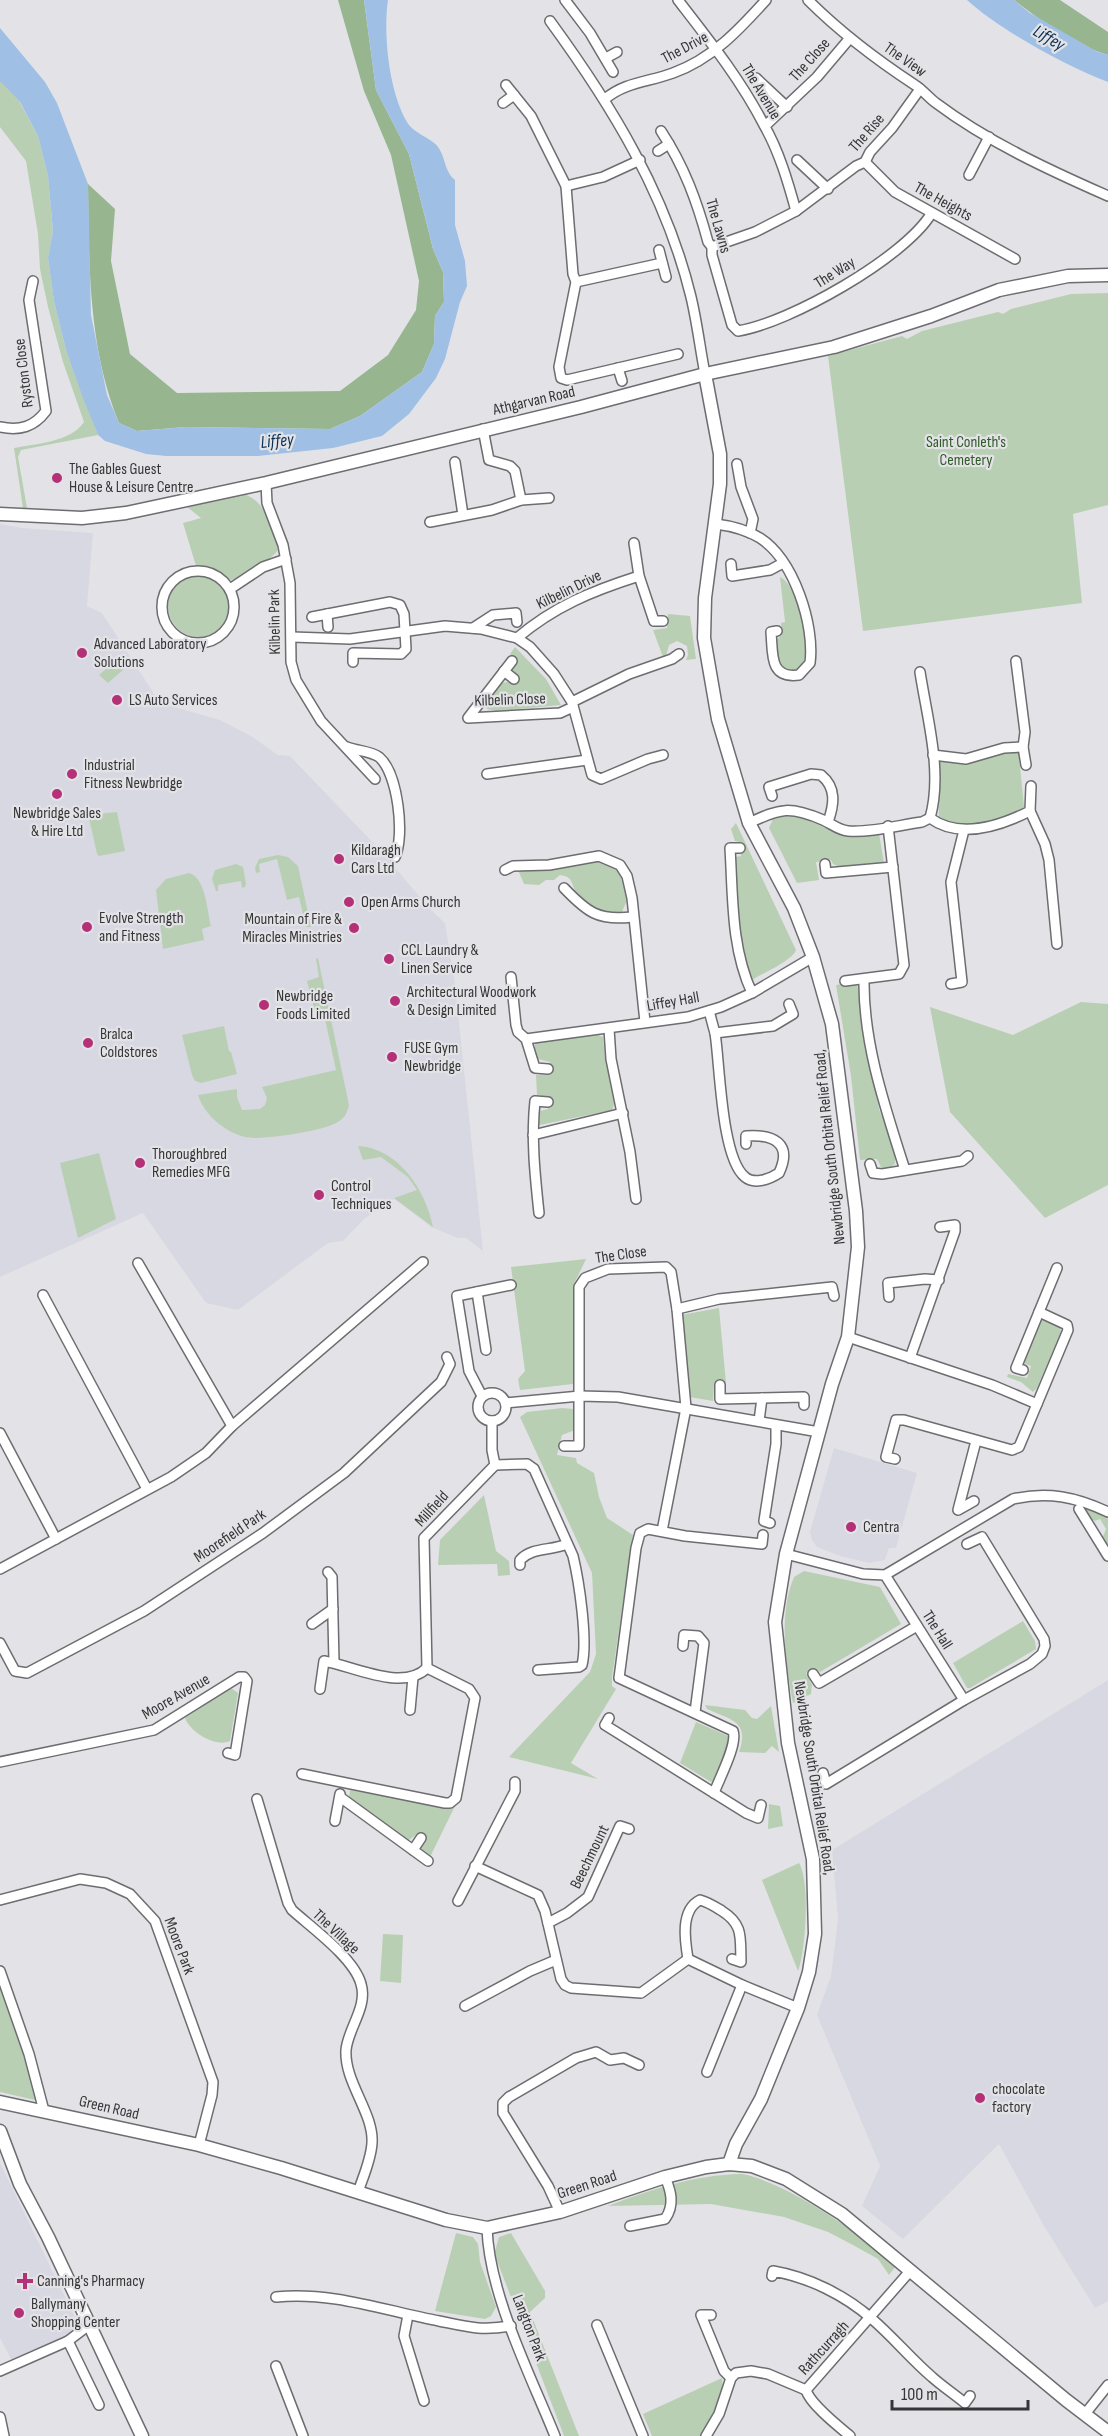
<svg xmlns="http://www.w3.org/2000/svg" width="1108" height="2436" viewBox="0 0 1108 2436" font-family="'Sofia Sans Condensed',sans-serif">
<rect width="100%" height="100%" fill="#e3e3e7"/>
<!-- built -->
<g fill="#d8d8e3">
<polygon points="0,524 22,528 93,533 87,606 102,613 160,703 220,720 251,736 278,755 290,756 382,852 429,908 445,923 455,984 483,1251 466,1238 458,1238 431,1227 394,1199 365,1218 343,1241 328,1243 238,1310 206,1303 143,1213 0,1277"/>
<polygon points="834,1448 917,1473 896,1548 889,1548 885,1560 869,1563 840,1556 817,1547 812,1540 810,1532"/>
<polygon points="1108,1680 1108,2301 1095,2308 1044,2226 999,2144 903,2239 862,2206 880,2166 817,2015 831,1976 838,1919 832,1850"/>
<polygon points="0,2163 79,2326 76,2336 12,2361 0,2338"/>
</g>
<!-- green -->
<g fill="#b9cfb4">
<path d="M0,80L19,101L38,136L48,176L53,231L48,258L54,301L66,350L98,435L21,450L18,457L27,508H23L14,448C35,444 71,442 84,422L63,362L48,307L40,269L38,234L26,161L0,127Z"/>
<polygon points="1108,293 1108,505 1073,514 1082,603 863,631 828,356 902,336 907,339 922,331 998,312 1003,314 1011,309 1071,294"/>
<path d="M243,494C265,499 274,531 278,550C274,558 240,578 231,580L210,567L196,566L183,523L201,518L187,507Z"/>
<circle cx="199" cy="606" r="31"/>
<path d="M780,577C801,585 826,685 782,669L776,662V640L782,635L781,623L785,622Z"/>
<polygon points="668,614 690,616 696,659 686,660 688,655 687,646 677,641 669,645 666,656 663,657 653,630 667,628"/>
<polygon points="515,647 546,679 561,705 497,711 487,709 485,704 501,683 509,682 514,685 518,679 513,670 518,660 510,654"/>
<polygon points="123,654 130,664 108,683 99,675"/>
<path d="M1001,752H1017L1019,755L1024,807C1015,815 979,825 967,825C957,825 948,822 939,818L937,765L939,761L967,762Z"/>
<polygon points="117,812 125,851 99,856 97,854 89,818 106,813"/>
<polygon points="785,816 802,818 841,834 879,833 884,863 842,868 833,864 831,860 816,862 819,880 797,883 769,828 773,819"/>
<path d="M736,823L796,950C792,961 763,973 752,980C736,943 736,899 733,859L735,857L741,856L740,842L735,841L731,829Z"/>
<polygon points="278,855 288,857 298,866 311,927 306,927 299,897 287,900 277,859 259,864 260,872 256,873 255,868 259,859"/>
<path d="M593,860C617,860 624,879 627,900L622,912C606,917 587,908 578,895C570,885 575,877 560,875L554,880H546L539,885L524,884L518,870L566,867Z"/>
<polygon points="236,864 243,867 246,884 245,887 242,888 241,881 218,885 218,891 216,891 212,879 215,870"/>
<path d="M189,873C206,878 207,911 211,926L202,929L204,940L163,949L156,890L166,879Z"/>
<path d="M318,958L349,1105C347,1114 344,1119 336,1123C322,1131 260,1141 245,1137C225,1132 204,1115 198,1095L237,1089V1097L242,1110L260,1109L265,1105L267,1098L262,1087L336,1070L325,1019L317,1020L307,981L319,977L316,959Z"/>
<polygon points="847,983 857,985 859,992 873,1080 879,1109 895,1151 895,1164 888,1169 881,1167 877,1159 860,1160 851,1076 836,985"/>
<polygon points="1081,1002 1108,1004 1108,1185 1045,1218 950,1112 930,1007 1013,1035"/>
<polygon points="224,1026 229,1051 231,1052 237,1074 201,1083 195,1081 192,1075 182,1035"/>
<polygon points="595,1034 603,1037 605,1058 616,1099 612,1110 540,1125 537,1118 540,1111 548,1109 548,1097 537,1095 536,1075 549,1075 550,1062 538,1059 535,1054 535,1043 538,1040"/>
<path d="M358,1146C399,1148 426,1191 433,1227L394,1198L417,1190L408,1177L381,1157L363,1160Z"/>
<polygon points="99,1153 116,1219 78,1238 60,1163"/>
<polygon points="586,1259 573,1286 573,1384 520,1390 518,1379 525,1371 511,1267"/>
<polygon points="719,1308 726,1383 714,1384 713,1401 689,1397 681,1315"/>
<polygon points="1046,1319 1060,1327 1061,1332 1037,1388 1033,1392 1021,1382 1007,1377 1008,1374 1027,1378 1031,1366 1025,1364 1024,1359 1039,1322"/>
<polygon points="562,1408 573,1409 575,1430 562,1435 557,1455 576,1458 577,1463 594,1473 599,1497 607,1518 633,1535 612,1677 612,1686 616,1689 571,1763 598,1779 509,1757 590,1672 596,1654 592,1573 520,1417 527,1412"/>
<polygon points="484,1495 496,1551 509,1561 510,1575 498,1576 497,1564 438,1565 440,1540"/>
<polygon points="1083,1506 1108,1519 1108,1549 1102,1539 1106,1529 1100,1519 1095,1521 1089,1518"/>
<path d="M804,1571L880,1587L901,1624L820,1672L814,1668L806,1673L812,1685L811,1694L793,1703C786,1664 778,1615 794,1577Z"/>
<polygon points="1023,1621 1035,1641 1036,1649 970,1688 967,1688 953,1663"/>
<path d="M231,1688L238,1693L230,1741C216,1748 190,1732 185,1718Z"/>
<path d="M705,1705L745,1710L752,1718L757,1719L771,1706L779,1752L772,1746L765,1753L739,1752C750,1721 731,1720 707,1709Z"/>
<polygon points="696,1722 728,1736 728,1743 715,1779 711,1782 680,1763"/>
<polygon points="350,1790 433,1805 457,1802 430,1857 421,1849 423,1838 417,1834 409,1840 403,1839 349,1798"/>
<polygon points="769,1804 780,1806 783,1826 768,1829"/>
<path d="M799,1863C810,1880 806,1950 798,1971L762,1880Z"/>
<polygon points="383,1934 403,1935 401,1983 380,1981"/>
<polygon points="0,1986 37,2090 35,2100 0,2092"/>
<path d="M742,2174C784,2181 865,2236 896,2266L889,2275L878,2259L853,2245L828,2232L784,2217L711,2204L608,2206C652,2189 694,2175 742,2174Z"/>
<polygon points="456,2233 473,2237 478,2244 480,2262 496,2307 491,2316 485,2319 435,2311"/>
<polygon points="511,2233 545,2291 545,2298 530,2312 579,2436 564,2436 496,2258 495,2251 499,2237"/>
<path d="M722,2378C725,2399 711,2419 701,2436H652L643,2414Z"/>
</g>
<!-- forest -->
<g fill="#97b690">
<path d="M338,0H364L376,90L409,154L433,249L443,272L444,302L435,316L434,344L422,372L360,416L330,429L186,427L137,431L119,423C88,347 89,265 88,184L115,209L111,261L130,354L177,393L340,391L388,355L416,310L419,281L391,155L364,91Z"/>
<path d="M1014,0H1060L1108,32V55C1077,46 1039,20 1014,0Z"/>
</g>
<!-- water -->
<g fill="#9fc0e4">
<path d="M364,0H388C383,34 389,92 407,122C414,134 432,138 438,147C446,158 444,171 455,180V225L465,261L467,286L460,302L445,359L436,378L409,414L382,436L333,448L258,456H166L146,454L105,441L98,435L83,398L66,350L54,301L48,258L53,231L48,176L38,136L20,102L0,81V28L45,82L57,103L88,184L91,315L107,395L119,423L137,431L186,427L330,429L360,416L422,372L434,344L435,316L444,302L443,272L433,249L409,154L376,90Z"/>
<path d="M967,0H1014L1030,13L1096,51L1108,55V82C1066,66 1000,30 967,0Z"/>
</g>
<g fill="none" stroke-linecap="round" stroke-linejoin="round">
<defs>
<g id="street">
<polyline points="565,0 590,33 613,72"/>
<path d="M678,0C709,40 741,80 764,125C779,151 788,182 796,211"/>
<path d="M808,0C840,32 877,60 915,85C923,90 928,97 936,103C988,142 1049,170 1108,196"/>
<path d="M550,21C612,106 666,194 691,297C697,322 700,348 705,374"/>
<polyline points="606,58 617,52"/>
<polyline points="756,78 787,107"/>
<polyline points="506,85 531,116 566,186 573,274 576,282 559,367 561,378 567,380 678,354"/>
<path d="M605,99C625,82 649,82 673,73C712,59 739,30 766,0"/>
<polyline points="503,103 514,95"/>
<polyline points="765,126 817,77 850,38"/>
<path d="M661,131C684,166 697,201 708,242L712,247V255L732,325L738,331C789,323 904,258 931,214"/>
<polyline points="658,151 669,144"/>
<polyline points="797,160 828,189"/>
<polyline points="865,162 895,192 1015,259"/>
<polyline points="969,175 989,137"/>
<polyline points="566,186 603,177 640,160"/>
<polyline points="712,247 755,232 796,211 856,166 865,162 870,152 892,128 920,89"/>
<polyline points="659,250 666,277"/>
<polyline points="576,282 662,263"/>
<polyline points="618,368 622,381"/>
<path d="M0,427C20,431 34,427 46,411L29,300L33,281"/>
<polyline points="483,429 489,460 510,466 515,471 521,500"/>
<polyline points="455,462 463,515"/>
<polyline points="737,464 741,487 753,519 750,533"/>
<polyline points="266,483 267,503 283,545 290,583 291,662 296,680 321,721 375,779"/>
<polyline points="430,522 492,510 521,500 549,498"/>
<path d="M716,524C732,526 747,530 760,538C794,560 815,625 810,663L799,675C769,679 773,654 771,632L777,631"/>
<polyline points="634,543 639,576 654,621 663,621"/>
<polyline points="731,564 732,576 770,570 783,563"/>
<circle cx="198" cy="607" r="36"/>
<polyline points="230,589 263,567 286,559"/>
<polyline points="327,614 328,627"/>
<polyline points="312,617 390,602 400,605 404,614 406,649 401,654 353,653 353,662"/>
<polyline points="473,628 493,615 516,613 517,622"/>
<polyline points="292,637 350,639 445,626 481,629 517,638 530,647 554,674 572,702 592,775 601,779 648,759 663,755"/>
<path d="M517,638C555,606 592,591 639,576"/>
<polyline points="512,661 468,718 560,713 573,707"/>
<polyline points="1016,661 1025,732 1023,747 1026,765"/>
<polyline points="504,671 514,679"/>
<path d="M920,672C927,718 943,772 930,818"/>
<polyline points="572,702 629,674 672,659 679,654"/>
<path d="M347,747C357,751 371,751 379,757C398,773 405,836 395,857"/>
<polyline points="933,755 966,759 1004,748 1023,747"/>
<polyline points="487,774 587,760"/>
<path d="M772,796L769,787L811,774L821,775C837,788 834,805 828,822"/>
<polyline points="1030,811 1045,844 1049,860 1057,944"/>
<path d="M749,823C781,808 790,806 823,820C832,824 838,830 848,831C870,833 900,825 922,822L930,818C960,840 1000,826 1030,811L1031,786"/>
<path d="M740,848H730C733,897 731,948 752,993"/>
<polyline points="825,864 826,873 893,867"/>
<polyline points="505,870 513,866 549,865 599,856 620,865 627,876 632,898 645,1022"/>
<path d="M564,888C587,912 598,921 632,917"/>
<polyline points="511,977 516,1025 518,1032 526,1039 535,1068 548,1069"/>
<path d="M864,979C863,1044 886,1110 905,1170"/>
<polyline points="845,981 899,974 904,965 888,826"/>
<polyline points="951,984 962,982 951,882 964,830"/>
<path d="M709,1011C711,1018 713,1026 715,1033C720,1064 721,1158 745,1177C754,1185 770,1179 779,1173C793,1143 773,1134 746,1136V1144"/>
<polyline points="609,1029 611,1059 630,1152 636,1199"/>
<polyline points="715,1033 773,1026 793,1014 789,1004"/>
<polyline points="526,1039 688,1017 721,1007 752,993 813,957"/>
<polyline points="533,1135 623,1113"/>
<polyline points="870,1164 873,1173 882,1174 962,1161 968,1156"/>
<path d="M539,1213C535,1175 531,1139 535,1101L548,1102"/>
<polyline points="138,1263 232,1426"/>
<polyline points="477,1292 486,1350"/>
<polyline points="43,1295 147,1489"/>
<polyline points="889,1297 888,1283 925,1279 939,1280"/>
<polyline points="677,1309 719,1299 832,1287 834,1296"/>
<polyline points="848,1337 992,1385 1037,1404 1019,1447 1012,1450 904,1420 896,1420 886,1457 895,1459"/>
<polyline points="910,1358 955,1231 955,1225 940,1227"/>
<polyline points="1023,1370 1016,1368 1057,1268"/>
<polyline points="720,1385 720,1399 804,1397 804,1405"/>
<circle cx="492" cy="1407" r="14"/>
<polyline points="482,1396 469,1371 457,1296 511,1285"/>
<polyline points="506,1403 580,1396 618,1397 819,1432"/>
<polyline points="1037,1404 1068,1330 1067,1325 1039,1312"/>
<polyline points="759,1421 762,1398"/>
<polyline points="0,1433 56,1539"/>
<polyline points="564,1446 579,1446 579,1287 585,1278 608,1269 666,1267 671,1272 677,1309 686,1408 662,1531"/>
<path d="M495,1465L527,1464L534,1469L573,1556C579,1581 588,1640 582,1665L579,1667L538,1670"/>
<polyline points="974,1501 958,1510 976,1441"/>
<polyline points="1079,1509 1108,1556"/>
<polyline points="770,1523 764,1521 776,1444 776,1426"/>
<path d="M786,1554L863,1574L885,1575L1013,1499C1048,1491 1076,1497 1108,1512"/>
<path d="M520,1565V1560C532,1547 551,1551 567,1544"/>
<polyline points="0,1569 171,1477 206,1453 232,1426 423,1262"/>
<polyline points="328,1572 332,1577 334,1662"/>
<polyline points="885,1575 964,1700"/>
<polyline points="312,1624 333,1609"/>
<polyline points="0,1643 15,1671 27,1673 144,1611 263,1533 344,1473 441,1382 450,1364 447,1357"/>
<polyline points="683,1646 684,1635 698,1636 704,1643 695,1712"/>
<polyline points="427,1668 424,1538 495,1465 492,1450 492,1421"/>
<polyline points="813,1674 819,1683 917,1626"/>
<path d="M320,1689L324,1661C353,1666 403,1692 427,1668"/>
<polyline points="410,1710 413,1677"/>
<polyline points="609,1718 605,1725 746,1813 758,1818 761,1805"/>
<polyline points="0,1762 154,1730 239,1677 244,1677 247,1681 235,1755 228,1753"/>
<polyline points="823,1773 826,1784 964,1700 1030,1664 1042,1654 1045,1646 1044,1639 982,1537 967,1544"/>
<polyline points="302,1774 445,1803 450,1803 456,1798 475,1698 469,1689 427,1668"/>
<path d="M714,1793C719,1779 738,1744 733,1731L619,1678L636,1548L640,1533L648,1529L685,1536L762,1544L763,1535"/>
<polyline points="340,1797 428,1861"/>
<path d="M257,1799L288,1903L292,1910C312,1928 354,1958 361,1984C368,2007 348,2028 346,2050C344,2082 374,2113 372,2143C371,2160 363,2177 358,2192"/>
<polyline points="335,1821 340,1794"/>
<polyline points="413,1850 421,1838"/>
<polyline points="475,1866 538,1895 545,1911 561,1979 565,1985 571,1988 641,1993 688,1959 742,1985 798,2008"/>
<polyline points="0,1900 80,1879 106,1883 130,1894 155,1921 213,2082 212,2095 199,2145"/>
<polyline points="458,1901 515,1791 515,1782"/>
<polyline points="548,1923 567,1913 588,1897 620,1826 629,1829"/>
<path d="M688,1959C685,1941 680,1910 700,1900C708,1902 714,1906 722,1911C744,1925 740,1938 741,1962L732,1959"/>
<polyline points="0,1971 29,2054 44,2111"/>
<polyline points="465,2006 530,1971 556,1960"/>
<polyline points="707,2072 742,1985"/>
<polyline points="560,2212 548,2186 503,2113 503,2103 509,2097 576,2058 596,2052 610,2060 624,2058 639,2065"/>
<path d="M630,2226L665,2219C675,2205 671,2191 665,2177"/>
<path d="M487,2228C489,2294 530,2374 555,2436"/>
<path d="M772,2276L773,2271C808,2277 845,2295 872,2319C893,2337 911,2359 932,2377C942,2386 954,2394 965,2403L970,2396"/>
<path d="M276,2297C331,2291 386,2311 439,2321C468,2327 481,2331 511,2326"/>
<polyline points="408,2315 404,2336 424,2401"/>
<polyline points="711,2315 701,2315 724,2371 731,2378"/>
<polyline points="597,2325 643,2436"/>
<polyline points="68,2341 99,2405"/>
<polyline points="276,2366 303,2436"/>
<polyline points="0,2371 68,2341 89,2325"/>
<path d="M806,2390C810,2404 838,2426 850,2436"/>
<polyline points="1085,2414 1108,2385"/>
<polyline points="0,2417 4,2436"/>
<polyline points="706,2436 719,2414 731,2378 736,2373 751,2371 768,2374 806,2390 911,2270"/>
</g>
<g id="secondary">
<polyline points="705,374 720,454 720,484 705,598 704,638 718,719 749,823 794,908 813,957 832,1024 856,1211 858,1247 848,1337 832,1384 786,1554 775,1622 788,1743 813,1859 815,1934 809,1972 798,2008 761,2099 736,2144 729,2164"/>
<polyline points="0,514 82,518 126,513 266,483 581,407 705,374 834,347 931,316 999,290 1068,276 1108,275"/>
<polyline points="0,2102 199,2145 281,2168 446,2220 487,2228 560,2212 665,2177 706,2167 729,2164 752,2166 786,2179 842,2214 1066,2400 1108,2432"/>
<polyline points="0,2131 20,2184 48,2237 142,2436"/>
</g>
</defs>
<!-- street casing -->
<use href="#street" stroke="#6d6d71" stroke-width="12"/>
<!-- secondary casing -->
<use href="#secondary" stroke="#6d6d71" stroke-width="15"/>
<!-- street -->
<use href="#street" stroke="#fff" stroke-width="9"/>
<!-- secondary -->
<use href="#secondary" stroke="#fff" stroke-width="12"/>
</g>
<!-- markers -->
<g fill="#b43077" stroke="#e3e3e7" stroke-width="2">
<circle cx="57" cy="478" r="6"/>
<circle cx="82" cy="653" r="6"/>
<circle cx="117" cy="700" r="6"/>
<circle cx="72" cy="774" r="6"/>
<circle cx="57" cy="794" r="6"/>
<circle cx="339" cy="859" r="6"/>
<circle cx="349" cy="902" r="6"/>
<circle cx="87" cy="927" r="6"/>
<circle cx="354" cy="928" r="6"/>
<circle cx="389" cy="959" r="6"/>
<circle cx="395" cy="1001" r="6"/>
<circle cx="264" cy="1005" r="6"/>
<circle cx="88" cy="1043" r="6"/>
<circle cx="392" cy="1057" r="6"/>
<circle cx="140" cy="1163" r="6"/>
<circle cx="319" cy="1195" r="6"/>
<circle cx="851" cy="1527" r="6"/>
<circle cx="980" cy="2098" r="6"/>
<path d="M22 2272h6v6h6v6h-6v6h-6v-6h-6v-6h6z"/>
<circle cx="19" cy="2313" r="6"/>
</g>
<g text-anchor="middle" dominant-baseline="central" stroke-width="4.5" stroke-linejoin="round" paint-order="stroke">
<!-- street labels -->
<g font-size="16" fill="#363637" stroke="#e3e3e7">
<text transform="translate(685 48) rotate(-28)">The Drive</text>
<text transform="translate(810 60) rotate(-48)">The Close</text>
<text transform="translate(905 60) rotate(35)">The View</text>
<text transform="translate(761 92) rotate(59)">The Avenue</text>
<text transform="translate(867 133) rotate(-49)">The Rise</text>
<text transform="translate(943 202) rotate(29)">The Heights</text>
<text transform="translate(718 226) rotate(74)">The Lawns</text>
<text transform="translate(835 273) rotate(-32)">The Way</text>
<text transform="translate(24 373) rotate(-97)">Ryston Close</text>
<text transform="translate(534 401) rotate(-13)">Athgarvan Road</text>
<text transform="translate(569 590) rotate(-26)">Kilbelin Drive</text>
<text transform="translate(275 622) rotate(-91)">Kilbelin Park</text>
<text transform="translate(510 700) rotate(-2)">Kilbelin Close</text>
<text transform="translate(673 1002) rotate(-10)">Liffey Hall</text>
<text transform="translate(830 1147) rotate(-96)">Newbridge South Orbital Relief Road,</text>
<text transform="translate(621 1255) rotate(-8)">The Close</text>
<text transform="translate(432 1509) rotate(-48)">Millfield</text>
<text transform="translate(230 1536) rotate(-34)">Moorefield Park</text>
<text transform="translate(937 1630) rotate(58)">The Hall</text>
<text transform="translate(176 1697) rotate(-30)">Moore Avenue</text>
<text transform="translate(814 1778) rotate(81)">Newbridge South Orbital Relief Road,</text>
<text transform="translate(590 1857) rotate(-64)">Beechmount</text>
<text transform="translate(336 1932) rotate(43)">The Village</text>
<text transform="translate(179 1946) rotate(69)">Moore Park</text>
<text transform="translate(109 2108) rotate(13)">Green Road</text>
<text transform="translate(587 2185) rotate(-18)">Green Road</text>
<text transform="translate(529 2328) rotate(69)">Langton Park</text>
<text transform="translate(824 2348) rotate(-48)">Rathcurragh</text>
</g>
<!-- park labels -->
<g font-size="16" fill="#305b27" stroke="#e3e3e7">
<text x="966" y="442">Saint Conleth's<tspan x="966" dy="18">Cemetery</tspan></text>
</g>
<!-- poi labels -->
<g font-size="16" fill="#363637" stroke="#e3e3e7" text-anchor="start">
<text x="69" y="469">The Gables Guest<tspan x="69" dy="18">House &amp; Leisure Centre</tspan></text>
<text x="94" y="644">Advanced Laboratory<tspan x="94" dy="18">Solutions</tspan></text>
<text x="129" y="700">LS Auto Services</text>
<text x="84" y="765">Industrial<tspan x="84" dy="18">Fitness Newbridge</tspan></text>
<text x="57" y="813" text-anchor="middle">Newbridge Sales<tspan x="57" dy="18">&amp; Hire Ltd</tspan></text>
<text x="351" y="850">Kildaragh<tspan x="351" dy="18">Cars Ltd</tspan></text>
<text x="361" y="902">Open Arms Church</text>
<text x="99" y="918">Evolve Strength<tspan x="99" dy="18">and Fitness</tspan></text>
<text x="342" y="919" text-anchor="end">Mountain of Fire &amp;<tspan x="342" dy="18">Miracles Ministries</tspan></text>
<text x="401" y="950">CCL Laundry &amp;<tspan x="401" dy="18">Linen Service</tspan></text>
<text x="407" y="992">Architectural Woodwork<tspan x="407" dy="18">&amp; Design Limited</tspan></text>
<text x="276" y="996">Newbridge<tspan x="276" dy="18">Foods Limited</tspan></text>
<text x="100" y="1034">Bralca<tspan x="100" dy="18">Coldstores</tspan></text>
<text x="404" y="1048">FUSE Gym<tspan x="404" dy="18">Newbridge</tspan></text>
<text x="152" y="1154">Thoroughbred<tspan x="152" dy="18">Remedies MFG</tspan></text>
<text x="331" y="1186">Control<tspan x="331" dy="18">Techniques</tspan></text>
<text x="863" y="1527">Centra</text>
<text x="992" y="2089">chocolate<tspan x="992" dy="18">factory</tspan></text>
<text x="37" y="2281">Canning's Pharmacy</text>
<text x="31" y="2304">Ballymany<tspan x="31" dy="18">Shopping Center</tspan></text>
</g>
<!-- water labels -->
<g font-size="18" font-style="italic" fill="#0b2f52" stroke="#e3e3e7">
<text transform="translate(1049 38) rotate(31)">Liffey</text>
<text transform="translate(277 441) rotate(-5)">Liffey</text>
</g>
</g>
<!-- scale -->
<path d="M892 2400v9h136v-9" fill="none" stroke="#363637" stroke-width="3"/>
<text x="901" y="2400" font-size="18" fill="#363637" stroke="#e3e3e7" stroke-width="4.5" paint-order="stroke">100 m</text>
</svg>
